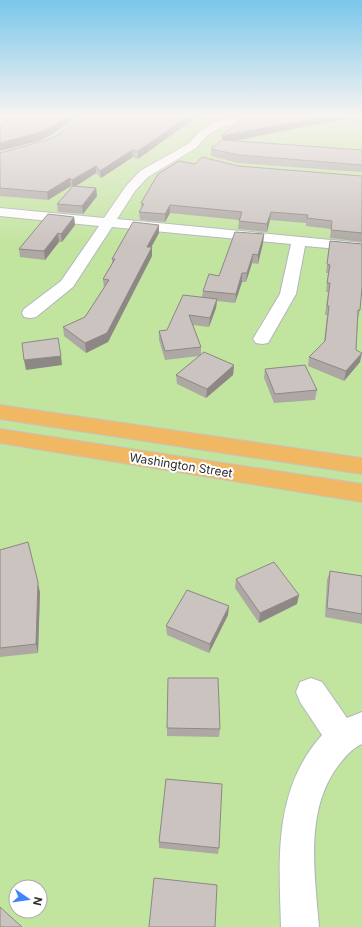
<svg xmlns="http://www.w3.org/2000/svg" width="362" height="927" viewBox="0 0 362 927" font-family="Inter,sans-serif">
<rect width="100%" height="100%" fill="#efe6e0"/>
<!-- green -->
<path fill="#c1e49e" fill-rule="evenodd" d="M0,115H362V927H0ZM16,887H40V911H16Z"/>
<g fill="none" stroke-linecap="round" stroke-linejoin="round">
<defs>
<g id="minor">
<polygon points="246,115 263,115 262,117 221,127 207,136 196,148 148,177 135,191 117,219 362,243 362,251 305,246 296,294 268,343 262,344 256,343 253,339 280,294 291,244 112,227 73,287 36,317 30,318 24,317 22,313 24,309 61,281 99,226 0,216 0,208 104,218 126,186 140,171 188,144 199,132 213,123"/>
<path d="M311,678L322,682L347,718L362,712V744C351,749 345,757 338,766C304,811 315,875 319,927H281C279,859 273,790 322,735L300,702L296,692L300,682Z"/>
</g>
<g id="major">
<polygon points="0,405 362,458 362,474 0,419"/>
<polygon points="0,429 362,484 362,502 0,443"/>
</g>
</defs>
<!-- minor casing -->
<use href="#minor" stroke="#b1b5bd" stroke-width="2"/>
<!-- major casing -->
<use href="#major" stroke="#c4c4c4" stroke-width="2"/>
<!-- minor -->
<use href="#minor" fill="#fff" fill-rule="evenodd"/>
<!-- major -->
<use href="#major" fill="#f1b863" fill-rule="evenodd"/>
</g>
<!-- wall -->
<g fill="#aea8a5">
<polygon points="87,115 203,115 192,120 138,159 133,157 101,178 96,173 76,186 96,188 97,196 83,214 58,212 57,204 72,187 71,186 48,200 0,196 0,153 47,140 60,134"/>
<polygon points="216,115 240,115 225,119"/>
<polygon points="247,115 362,115 362,124 347,120 347,118 235,141 362,150 362,172 238,163 211,156 211,149 222,140 222,136 236,124 237,117"/>
<polygon points="195,164 238,166 362,176 362,242 330,238 331,229 306,226 306,223 270,220 267,232 238,229 239,220 170,213 165,222 140,220 139,212 141,208 141,203"/>
<polygon points="74,217 75,225 62,242 59,242 45,260 20,257 19,249"/>
<polygon points="159,225 159,233 151,247 152,247 152,256 108,342 86,353 64,336 63,327 85,317 104,288 103,279 112,263 112,259"/>
<polygon points="264,234 263,243 258,264 252,263 246,282 242,282 235,303 217,301 216,308 209,327 193,325 201,347 201,355 234,365 233,375 206,398 177,384 176,375 199,356 165,360 159,340 159,331 167,330 202,297 203,291"/>
<polygon points="330,241 362,244 362,296 361,296 360,310 358,319 356,350 360,362 344,381 308,366 309,357 324,342 327,315 325,315 328,292 326,292 328,273 326,273"/>
<polygon points="265,369 317,390 315,400 274,403 264,378"/>
<polygon points="0,550 40,592 38,653 0,657"/>
<polygon points="330,571 362,576 362,624 325,617 327,580"/>
<polygon points="236,579 297,604 259,623 235,588"/>
<polygon points="228,615 209,653 167,635 166,626"/>
<polygon points="167,728 220,729 219,737 167,736"/>
<polygon points="159,842 219,848 218,854 159,848"/>
</g>
<!-- shaded-wall -->
<g fill="#8d8886">
<polygon points="69,115 79,115 51,135 39,141 0,151 0,143"/>
<polygon points="190,115 203,115 192,120 138,159 138,151"/>
<polygon points="225,115 240,115 225,119"/>
<polygon points="331,115 347,115 347,118 222,143 222,136"/>
<polygon points="132,150 133,157 101,178 100,171"/>
<polygon points="96,166 96,173 73,188 72,180"/>
<polygon points="70,178 71,186 48,200 47,192"/>
<polygon points="96,188 97,196 83,214 82,206"/>
<polygon points="170,205 170,213 165,222 165,214"/>
<polygon points="271,212 270,220 267,232 267,224"/>
<polygon points="74,217 75,225 62,242 61,234"/>
<polygon points="159,225 159,233 147,255 147,247"/>
<polygon points="58,233 59,242 45,260 44,251"/>
<polygon points="264,234 263,243 258,264 258,255"/>
<polygon points="152,247 152,256 108,342 86,353 85,343"/>
<polygon points="253,254 252,263 246,282 247,273"/>
<polygon points="242,273 242,282 235,303 236,294"/>
<polygon points="217,299 216,308 209,327 210,318"/>
<polygon points="362,353 360,362 344,381 346,371"/>
<polygon points="61,356 62,365 26,370 24,360"/>
<polygon points="234,365 233,375 206,398 207,389"/>
<polygon points="28,542 40,592 38,653 36,644"/>
<polygon points="299,595 297,604 259,623 260,613"/>
<polygon points="229,606 228,615 209,653 210,644"/>
</g>
<!-- building -->
<g fill="#cac3c0" stroke="#8d8886">
<polygon points="21,115 69,115 50,128 38,133 0,143 0,126"/>
<polygon points="87,115 190,115 138,151 132,150 100,171 96,166 72,180 70,178 47,192 0,188 0,153 47,140 60,134"/>
<polygon points="247,115 331,115 222,136 242,119 237,117"/>
<polygon points="354,115 362,115 362,117"/>
<polygon points="222,140 362,150 362,165 239,155 211,149"/>
<polygon points="202,157 238,166 362,176 362,233 331,230 332,221 307,218 308,215 271,212 267,224 239,221 242,212 170,205 165,214 139,212 144,204 141,203 158,174 179,161 195,164"/>
<polygon points="73,186 96,188 82,206 57,204"/>
<polygon points="48,214 74,217 61,234 58,233 44,251 19,249"/>
<polygon points="133,222 159,225 147,247 152,247 107,333 85,343 63,327 85,317 109,280 103,279 115,259 112,259"/>
<polygon points="235,232 264,234 258,255 253,254 247,273 242,273 236,294 203,291 209,274 219,276"/>
<polygon points="330,241 362,244 362,287 360,310 358,310 356,350 362,353 346,371 309,357 325,341 329,306 327,306 330,283 327,283 330,265 327,264"/>
<polygon points="183,295 217,299 210,318 189,315 201,347 165,351 159,331 167,330"/>
<polygon points="58,338 61,356 24,360 22,343"/>
<polygon points="204,352 234,365 207,389 176,375"/>
<polygon points="305,365 317,390 275,394 265,369"/>
<polygon points="28,542 38,582 36,644 0,648 0,550"/>
<polygon points="274,562 299,595 260,613 236,579"/>
<polygon points="330,571 362,576 362,614 327,608"/>
<polygon points="187,590 229,606 210,644 166,626"/>
<polygon points="168,678 218,678 220,729 167,728"/>
<polygon points="166,779 222,784 219,848 159,842"/>
<polygon points="154,878 217,885 215,927 149,927"/>
<polygon points="0,907 22,927 0,927"/>
</g>
<!-- sky -->
<linearGradient id="sky" x2="0" y2="1"><stop stop-color="#7ac7eb"/><stop offset="0.47" stop-color="#f8f4f1"/><stop offset="1" stop-color="#f8f4f1" stop-opacity="0"/></linearGradient>
<rect width="362" height="245" fill="url(#sky)"/>
<g text-anchor="middle" dominant-baseline="central" stroke-width="4" stroke-linejoin="round" paint-order="stroke">
<!-- street labels -->
<g font-size="12" fill="#2e2e2e" stroke="#fff">
<text transform="translate(181 465) rotate(9)">Washington Street</text>
</g>
</g>
<!-- north arrow -->
<g transform="translate(28 899) rotate(103)"><circle r="19" fill="#ffffff" stroke="#ababab"/>
<path d="M0-3L7 15L0 10L-7 15Z" fill="#4383fa"/>
<text y="-6" font-size="11" font-weight="bold" text-anchor="middle" fill="#2e2e2e">N</text>
</g>
</svg>
